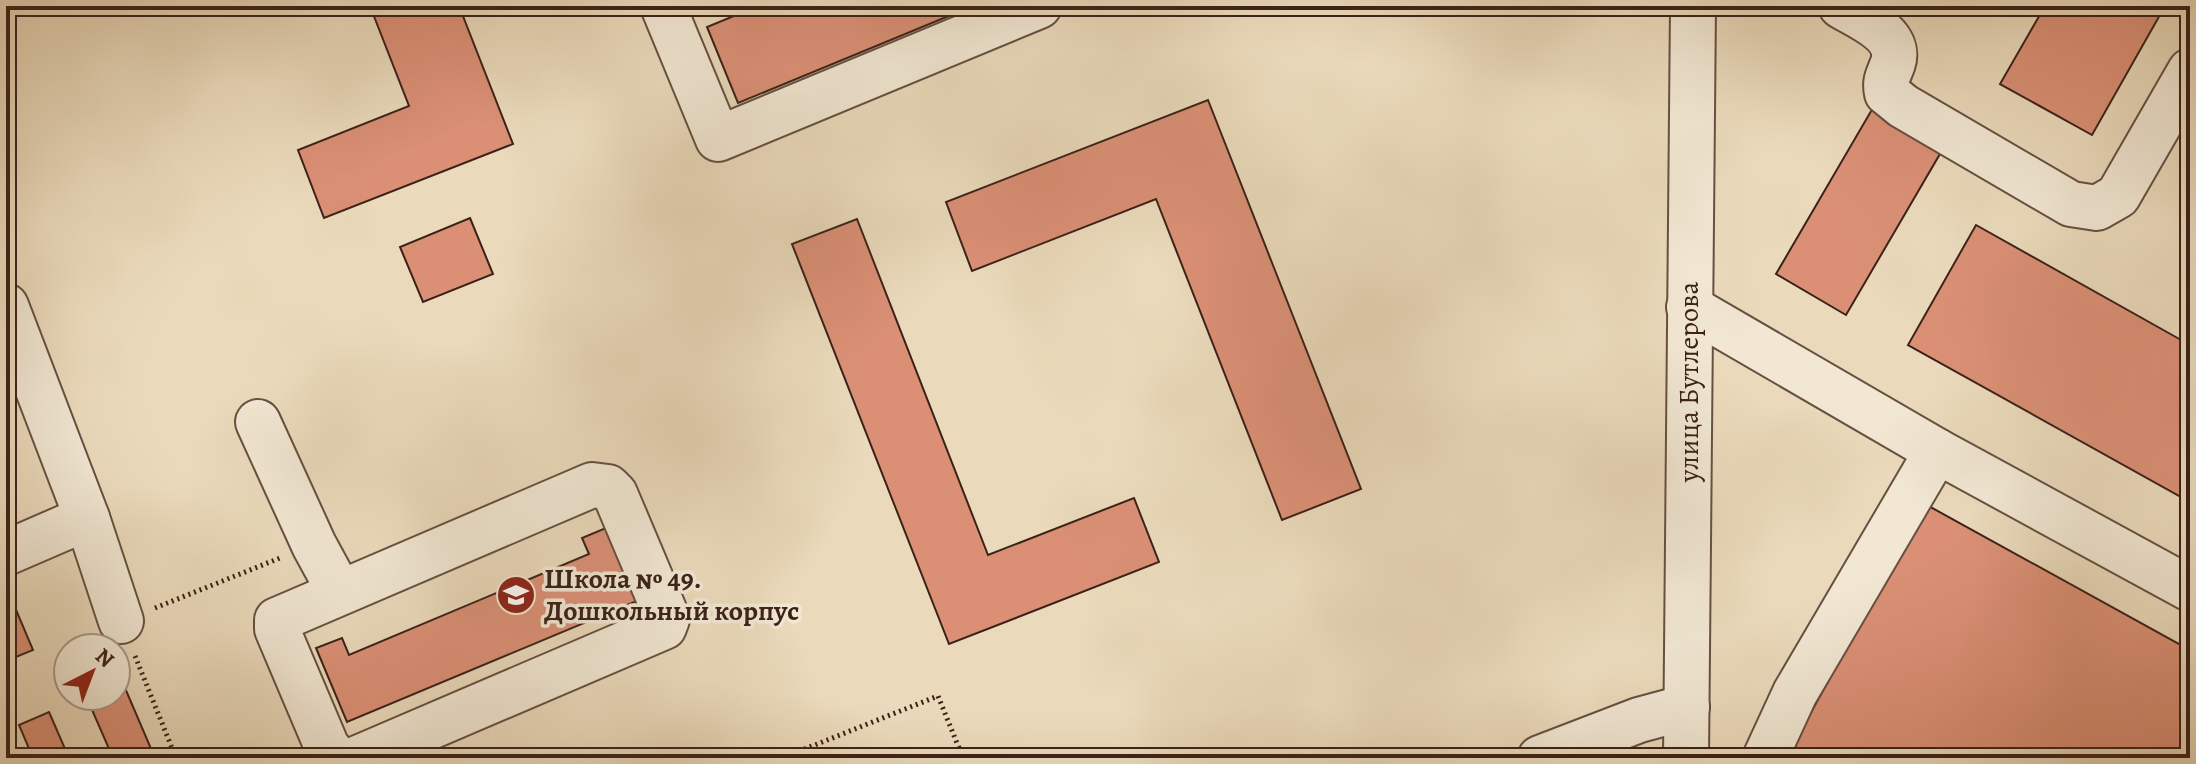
<svg xmlns="http://www.w3.org/2000/svg" width="2196" height="764" viewBox="0 0 2196 764" font-family="Alegreya,serif">
<rect width="100%" height="100%" fill="#eadabb"/>
<filter id="stains"><feTurbulence type="fractalNoise" baseFrequency=".0025" numOctaves="4"/><feColorMatrix values="0 0 0 0 .2 0 0 0 0 .09 0 0 0 0 .02 0 0 0 .5 -.17"/></filter>
<radialGradient id="worn" r=".72"><stop offset=".6" stop-color="#630" stop-opacity="0"/><stop offset="1" stop-color="#630" stop-opacity=".3"/></radialGradient>
<!-- building -->
<g fill="#db9076" stroke="#3b2219" stroke-width="2">
<polygon points="370,6 459,6 513,144 324,218 298,150 409,106"/>
<polygon points="758,6 973,6 738,103 707,27"/>
<polygon points="2045,6 2165,6 2092,135 2000,84"/>
<polygon points="1208,100 1361,489 1282,520 1156,199 972,271 946,202"/>
<polygon points="1874,106 1944,147 1846,315 1776,274"/>
<polygon points="470,218 493,274 423,302 400,247"/>
<polygon points="857,219 988,555 1134,498 1159,562 949,644 792,244"/>
<polygon points="1976,225 2190,345 2190,502 1908,345"/>
<polygon points="1925,504 2190,650 2190,758 1806,758 1791,749"/>
<polygon points="613,525 644,598 347,722 316,648 342,638 349,655 589,554 582,538"/>
<polygon points="6,586 33,650 6,661"/>
<polygon points="116,667 155,758 113,758 86,696 116,696"/>
<polygon points="49,712 69,758 33,758 19,725"/>
<polygon points="6,726 20,758 6,758"/>
</g>
<g fill="none" stroke-linecap="round" stroke-linejoin="round">
<defs>
<g id="minor">
<polyline points="663,6 718,139 1039,6"/>
<path d="M1841,6C1861,18 1902,34 1893,63C1889,75 1884,80 1887,93L1903,106L2071,204L2097,208L2118,196L2190,71"/>
<polyline points="6,306 87,518 121,621"/>
<polyline points="1689,307 1937,451 2190,589"/>
<polyline points="258,422 314,545 339,591"/>
<polyline points="6,553 87,518"/>
<polyline points="336,758 327,747 277,629 277,620 592,485 608,487 615,494 664,610 667,619 664,627 358,758"/>
<polyline points="1540,758 1639,720 1687,707"/>
<polyline points="1686,758 1693,6"/>
<polyline points="1765,758 1795,693 1937,451"/>
</g>
</defs>
<!-- minor casing -->
<use href="#minor" stroke="#675042" stroke-width="48"/>
<!-- path -->
<g stroke="#3b2219" stroke-width="5" stroke-dasharray="2 4" stroke-linecap="butt">
<polyline points="155,608 280,558"/>
<polyline points="135,656 176,758"/>
<polyline points="782,758 938,696 963,758"/>
</g>
<!-- minor -->
<use href="#minor" stroke="#f1e7d3" stroke-width="44"/>
</g>
<!-- icons -->
<defs>
<symbol id="school-disc" viewBox="-11 -11 22 22"><circle r="9.5" fill="#8f2418" stroke="#f1e7d3"/><path d="M0-5L7-2L0 1L-7-2ZM-4 1L0 2.5L4 1V4Q0 6-4 4Z" fill="#fff"/></symbol>
</defs>
<g fill-rule="evenodd">
<use href="#school-disc" x="494" y="573" width="44" height="44"/>
</g>
<g text-anchor="middle" dominant-baseline="central" stroke-width="7" stroke-linejoin="round" paint-order="stroke">
<!-- street labels -->
<g font-size="28" fill="#3b2219" stroke="#f1e7d3">
<text transform="translate(1689 382) rotate(-90)">улица Бутлерова</text>
</g>
<!-- poi labels -->
<g font-size="28" font-weight="bold" fill="#3b2219" stroke="#f1e7d3" text-anchor="start">
<text x="544" y="579">Школа № 49.<tspan x="544" dy="32">Дошкольный корпус</tspan></text>
</g>
</g>
<!-- margin -->
<rect width="2196" height="764" fill="none" stroke="#eadabb" stroke-width="32"/>
<rect x="8" y="8" width="2180" height="748" fill="none" stroke="#3b2219" stroke-width="4"/>
<rect x="16" y="16" width="2164" height="732" fill="none" stroke="#3b2219" stroke-width="2"/>
<!-- north arrow -->
<g transform="translate(92 672) rotate(42)"><circle r="38" fill="#f1e7d3" stroke="#a89889" stroke-width="2"/>
<path d="M0-6L14 30L0 20L-14 30Z" fill="#8f2418"/>
<text y="-12" font-size="22" font-weight="bold" text-anchor="middle" fill="#3b2219">N</text>
</g>
<rect width="100%" height="100%" filter="url(#stains)"/>
<rect width="100%" height="100%" fill="url(#worn)"/>
</svg>
